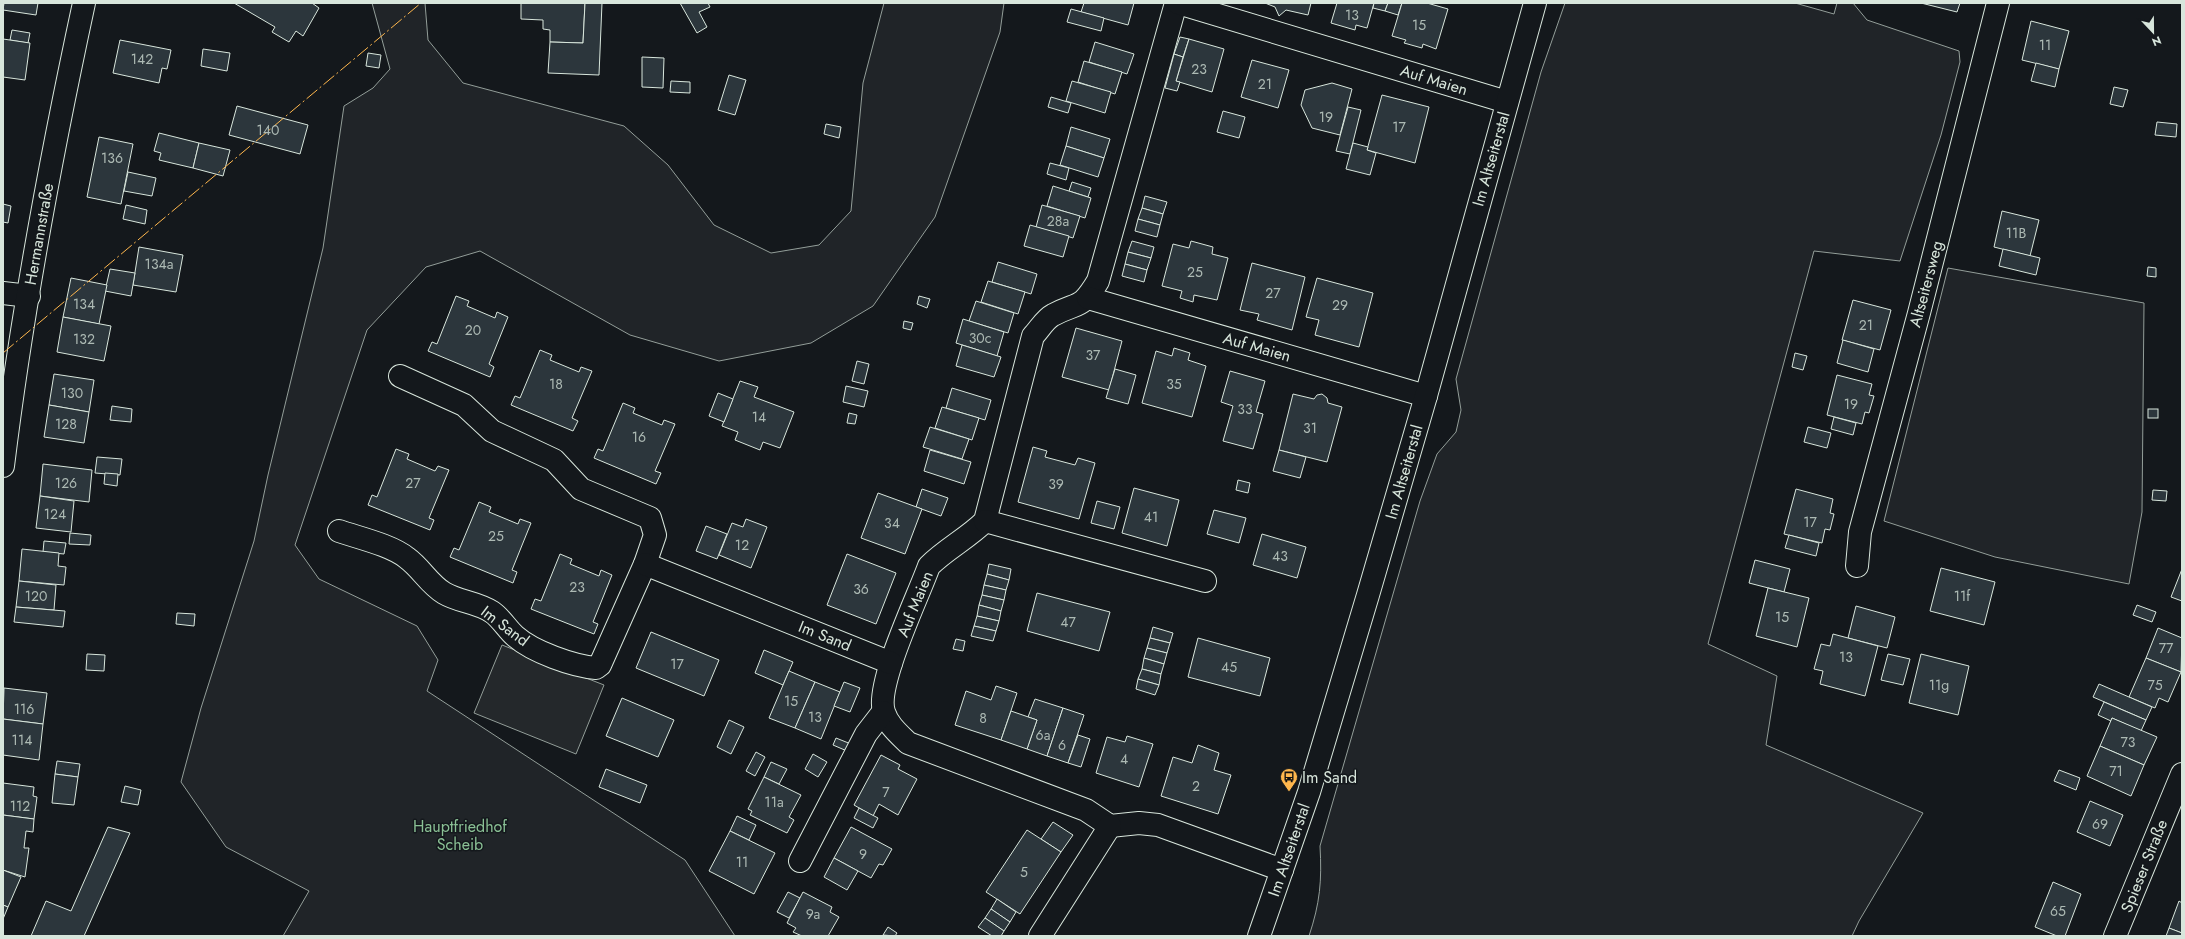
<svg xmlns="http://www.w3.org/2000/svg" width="2185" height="939" viewBox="0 0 2185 939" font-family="Jost,sans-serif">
<rect width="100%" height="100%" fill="#14181c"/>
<!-- green -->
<g fill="#202428" stroke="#939e99">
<polygon points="372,3 425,3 428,40 463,83 624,126 668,165 714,225 771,253 819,245 851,211 863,83 884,3 1004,3 1000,32 935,217 873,306 811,343 719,361 630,335 480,251 426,267 367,330 295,545 319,579 417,626 438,660 427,691 685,860 735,936 283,936 309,891 226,847 181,782 201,708 254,541 268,475 323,248 344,106 373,88 390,69"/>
<path d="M1565,3H1795L1834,14L1837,3H1853L1867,20L1959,51L1960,62L1941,135L1900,261L1814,251L1708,644L1777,676L1766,745L1923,813L1859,921L1852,936H1309C1320,903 1322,881 1320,846L1420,501L1437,454L1456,432L1461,410L1456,379L1541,72Z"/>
<polygon points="1948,268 2144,303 2142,512 2129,584 1995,557 1884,521"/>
</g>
<!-- parking -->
<polygon fill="#24282b" stroke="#939e99" points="502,645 604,685 576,754 474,713"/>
<!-- building -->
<g fill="#2c363c" stroke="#d8e6dc">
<polygon points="4,3 38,3 36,15 3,10"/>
<polygon points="234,3 312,3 319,8 303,36 296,31 289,42 272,32 275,27"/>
<polygon points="521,3 585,3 583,43 550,42 550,30 543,29 543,20 521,19"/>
<polygon points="585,3 602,3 599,75 548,73 550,42 583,43"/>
<polygon points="680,3 708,3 710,7 699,12 707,27 697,33"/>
<polygon points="1084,3 1134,3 1128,25 1081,12"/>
<polygon points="1265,3 1311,3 1308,15 1286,10 1279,16 1275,7"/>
<polygon points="1337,3 1374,3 1367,28 1356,25 1355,30 1331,23"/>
<polygon points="1374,3 1388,3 1385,11 1373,8"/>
<polygon points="1388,3 1402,3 1398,15 1385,11"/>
<polygon points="1402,3 1427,3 1448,9 1436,49 1423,44 1422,48 1404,43 1406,40 1392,36"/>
<polygon points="1921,3 1960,3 1957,12"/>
<polygon points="1071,9 1104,18 1101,31 1067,22"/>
<polygon points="2031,21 2069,31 2059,69 2022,60"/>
<polygon points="12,30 30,33 28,43 10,40"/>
<polygon points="1180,37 1189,39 1183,57 1174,54"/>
<polygon points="3,39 30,43 25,80 3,77"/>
<polygon points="1189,39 1224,49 1212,92 1176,81"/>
<polygon points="120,40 171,50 167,69 162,68 159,83 113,73"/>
<polygon points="1095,42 1134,54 1127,74 1089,62"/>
<polygon points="203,49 230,53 227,71 201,66"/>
<polygon points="368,53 381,55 379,68 366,66"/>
<polygon points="1174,54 1183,57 1176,81 1180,82 1177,91 1165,88"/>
<polygon points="642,57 664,58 663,88 642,87"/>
<polygon points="1252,60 1289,70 1278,108 1241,97"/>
<polygon points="1084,61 1122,72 1115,94 1078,82"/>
<polygon points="2036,63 2059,69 2055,87 2031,81"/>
<polygon points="729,75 746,80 735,115 718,110"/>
<polygon points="671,81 690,82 690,93 670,92"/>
<polygon points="1072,81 1111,92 1105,113 1066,101"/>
<polygon points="1332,83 1352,89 1340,135 1312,128 1301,105 1305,90"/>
<polygon points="2114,87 2128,90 2123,107 2110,104"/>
<polygon points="1382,95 1429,107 1415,163 1367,150"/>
<polygon points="1051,97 1071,103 1068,113 1048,107"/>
<polygon points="237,106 308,125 300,154 229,135"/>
<polygon points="1348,107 1361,110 1350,154 1336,151"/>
<polygon points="1223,111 1245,117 1239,138 1217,132"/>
<polygon points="2157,122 2177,124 2176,137 2155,135"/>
<polygon points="826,124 841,127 839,138 824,134"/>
<polygon points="1071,127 1110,139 1104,158 1066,146"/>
<polygon points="159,133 199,143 193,168 159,160 161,153 154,151"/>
<polygon points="99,137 133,144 121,204 87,197"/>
<polygon points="199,143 230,150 223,176 193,168"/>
<polygon points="1353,143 1368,147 1367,150 1376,153 1370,175 1346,169"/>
<polygon points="1066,146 1104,158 1098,177 1060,165"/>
<polygon points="1050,163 1069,168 1066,180 1047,174"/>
<polygon points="128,172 156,178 152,196 124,191"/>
<polygon points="1072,182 1091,188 1088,197 1069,191"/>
<polygon points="1053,186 1091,198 1085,218 1047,206"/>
<polygon points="1145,196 1167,202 1163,214 1142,208"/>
<polygon points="3,204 11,206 8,223 3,222"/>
<polygon points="126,205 147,210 145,224 123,219"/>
<polygon points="1042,205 1080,216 1073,238 1036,227"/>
<polygon points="1142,208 1163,214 1160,225 1138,219"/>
<polygon points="2002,211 2039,220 2030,256 1994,247"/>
<polygon points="1138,219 1160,225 1157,237 1135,231"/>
<polygon points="1030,225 1069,236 1063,257 1024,246"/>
<polygon points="1132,241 1154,247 1151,258 1128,252"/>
<polygon points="1191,241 1213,247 1212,254 1228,258 1217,300 1194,295 1193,302 1180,298 1182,291 1162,286 1173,244 1189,248"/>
<polygon points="139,247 183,255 176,292 133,285"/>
<polygon points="2003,249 2040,258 2036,275 1999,266"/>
<polygon points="1128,252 1151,258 1147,270 1125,264"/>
<polygon points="998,262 1037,274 1031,294 992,282"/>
<polygon points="1252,263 1305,277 1292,330 1257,320 1259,314 1240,310"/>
<polygon points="1125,264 1147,270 1144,282 1122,276"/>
<polygon points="2148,267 2156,268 2156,277 2147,276"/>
<polygon points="110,269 135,273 131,296 105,291"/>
<polygon points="71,278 107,285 99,324 63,317"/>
<polygon points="1317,278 1373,293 1359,347 1315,335 1319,320 1306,317"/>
<polygon points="988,281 1025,292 1018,314 981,302"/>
<polygon points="456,296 469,301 467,306 495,318 497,312 508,317 489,364 494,367 490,377 428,351 432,342 437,344"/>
<polygon points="919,296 930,299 927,308 917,304"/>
<polygon points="1853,300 1891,310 1880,350 1842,340"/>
<polygon points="976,301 1014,313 1008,333 969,321"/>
<polygon points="63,317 111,326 104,361 57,352"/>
<polygon points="963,319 1004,332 997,356 956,343"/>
<polygon points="904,321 913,323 911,330 903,328"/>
<polygon points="1076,328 1122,341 1109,390 1062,377"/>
<polygon points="1843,340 1874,349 1868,372 1837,363"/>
<polygon points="962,345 1001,357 994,377 956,366"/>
<polygon points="1174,348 1190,353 1188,360 1206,366 1192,417 1142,403 1156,351 1172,356"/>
<polygon points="540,350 552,355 550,360 579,372 581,367 592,371 572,418 578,421 573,431 511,405 515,396 520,398"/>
<polygon points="1795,353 1807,356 1803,370 1792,367"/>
<polygon points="857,361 869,364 864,384 852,381"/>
<polygon points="1115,369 1136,375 1128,404 1106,398"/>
<polygon points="1230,371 1265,381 1256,412 1263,414 1253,449 1223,441 1233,406 1221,402"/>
<polygon points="54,374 94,380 89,412 49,405"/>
<polygon points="1837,375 1872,384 1869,395 1874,396 1869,413 1865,412 1862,424 1827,415"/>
<polygon points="740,381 758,387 754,397 794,412 780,448 763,442 760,450 735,440 738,432 722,426"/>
<polygon points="846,386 868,391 864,407 843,402"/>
<polygon points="952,388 991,400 985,420 946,408"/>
<polygon points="718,393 733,399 724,422 709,416"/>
<polygon points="1293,394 1314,399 1317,395 1322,394 1327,398 1328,403 1342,407 1327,462 1279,450"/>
<polygon points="623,403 635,408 633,413 662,425 664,420 675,424 655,471 661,473 656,484 594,458 598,449 603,451"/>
<polygon points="49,405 89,412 84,443 44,437"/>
<polygon points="112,406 132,409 131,422 110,420"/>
<polygon points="942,407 979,418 972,440 935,428"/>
<rect x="2148" y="409" width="10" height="9"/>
<polygon points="849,413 857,415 855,424 847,423"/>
<polygon points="1834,417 1856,423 1853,435 1831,429"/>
<polygon points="930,427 969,439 962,459 923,447"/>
<polygon points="1808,427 1831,433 1827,448 1804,442"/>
<polygon points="1033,447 1047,451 1045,457 1075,465 1078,458 1095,463 1079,519 1018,502"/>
<polygon points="396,449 409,454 407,459 435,471 438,466 449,470 429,518 434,520 430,530 368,505 372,495 377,497"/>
<polygon points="930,450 971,462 964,484 924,471"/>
<polygon points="1279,450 1306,457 1300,478 1273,471"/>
<polygon points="97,457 122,459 120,475 95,473"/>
<polygon points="43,464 92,470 89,502 40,496"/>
<polygon points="105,473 118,474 117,486 104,484"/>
<polygon points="1238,480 1250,483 1248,493 1236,490"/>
<polygon points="1134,488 1179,500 1167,546 1122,533"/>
<polygon points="922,489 948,498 941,516 916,507"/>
<polygon points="1796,489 1833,499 1830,513 1834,514 1830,530 1825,529 1822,543 1784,534"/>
<polygon points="2153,490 2167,491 2166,501 2152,500"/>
<polygon points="878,493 922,509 905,554 861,538"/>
<polygon points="40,496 74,501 71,532 36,528"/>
<polygon points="1097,501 1120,507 1114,529 1091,523"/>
<polygon points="479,502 491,507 489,512 518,524 520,519 531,523 512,570 517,572 513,583 450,557 454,548 459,550"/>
<polygon points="1214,510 1246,518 1239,543 1207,534"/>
<polygon points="746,519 767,527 751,568 719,555 732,523 743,527"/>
<polygon points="706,526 727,534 717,559 696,551"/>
<polygon points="70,533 91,535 90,545 69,544"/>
<polygon points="1262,534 1306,547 1297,578 1253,565"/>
<polygon points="1789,535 1819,543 1816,556 1785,548"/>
<polygon points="44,541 66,543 64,554 43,552"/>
<polygon points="22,549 59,553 58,566 66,567 64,585 19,581"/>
<polygon points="560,554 572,559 570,564 599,576 601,570 612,575 593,622 598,624 594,634 531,609 535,599 541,601"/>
<polygon points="847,554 896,573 876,624 827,605"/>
<polygon points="1755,560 1790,569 1784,592 1749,583"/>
<polygon points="989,564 1011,569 1009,580 987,574"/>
<polygon points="1941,568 1995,582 1984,625 1930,611"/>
<polygon points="2182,569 2182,601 2171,597"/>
<polygon points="987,574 1009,580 1006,590 984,585"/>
<polygon points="19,581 56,585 54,610 16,607"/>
<polygon points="984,585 1006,590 1004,600 982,595"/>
<polygon points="1768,588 1809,598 1797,647 1756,636"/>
<polygon points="1037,593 1110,612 1099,651 1027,631"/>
<polygon points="982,595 1004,600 1001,611 979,605"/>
<polygon points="979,605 1001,611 999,621 977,616"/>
<polygon points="2137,605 2156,612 2152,622 2133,615"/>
<polygon points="1856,606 1895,617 1887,648 1848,638"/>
<polygon points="16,607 65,611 63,627 14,622"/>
<polygon points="177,613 195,614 194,626 176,624"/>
<polygon points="977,616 999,621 996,631 974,626"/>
<polygon points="974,626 996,631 993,641 971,636"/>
<polygon points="1153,627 1173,633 1170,643 1150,638"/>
<polygon points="2158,628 2182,638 2181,672 2146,658"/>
<polygon points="651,632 719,660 704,696 636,668"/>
<polygon points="1833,634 1878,646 1865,696 1820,684 1823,671 1814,669 1821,644 1830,646"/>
<polygon points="1150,638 1170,643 1167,653 1147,648"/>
<polygon points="1198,638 1270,658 1260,696 1188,677"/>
<polygon points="956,639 965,641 963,651 953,649"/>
<polygon points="1147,648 1167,653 1164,664 1144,658"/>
<polygon points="764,650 793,662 783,685 755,673"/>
<polygon points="87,654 105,655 104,671 86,670"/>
<polygon points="1888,654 1910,659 1903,685 1881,680"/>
<polygon points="1921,654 1969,666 1958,715 1909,703"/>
<polygon points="1144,658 1164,664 1161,674 1142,669"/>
<polygon points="2146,658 2181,672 2168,702 2159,698 2155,708 2129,697"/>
<polygon points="1142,669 1161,674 1159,685 1138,679"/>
<polygon points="789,671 815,682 795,728 769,718"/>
<polygon points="1138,679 1159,685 1155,695 1136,689"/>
<polygon points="815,682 840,692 821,739 795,728"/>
<polygon points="844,682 860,688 850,712 834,706"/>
<polygon points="2099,684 2152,707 2146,720 2093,697"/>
<polygon points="996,686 1017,693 1001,740 955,725 966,691 991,700"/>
<polygon points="4,688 47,693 43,724 3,719"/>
<polygon points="622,698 674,720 658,757 606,736"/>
<polygon points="1035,699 1063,708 1047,756 1027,749 1037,720 1028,717"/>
<polygon points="2104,702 2146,720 2141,731 2112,718 2111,721 2098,715"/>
<polygon points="1063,708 1084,715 1068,763 1047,756"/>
<polygon points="1011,711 1037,720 1027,749 1001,740"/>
<polygon points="2112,718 2157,737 2144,765 2100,746"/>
<polygon points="3,719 43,724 39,760 3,755"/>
<polygon points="729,720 744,727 731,754 717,747"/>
<polygon points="1078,735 1090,739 1081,767 1068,763"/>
<polygon points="1127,736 1153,744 1139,787 1096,773 1107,737 1125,742"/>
<polygon points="836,738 851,744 847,751 833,745"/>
<polygon points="1198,745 1219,753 1214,770 1231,775 1218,814 1161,796 1173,757 1192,763"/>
<polygon points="2100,746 2144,765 2131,796 2087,776"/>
<polygon points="756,752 765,757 755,776 746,771"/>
<polygon points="813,754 827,762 818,777 805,769"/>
<polygon points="881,755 900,765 898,769 917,779 898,815 879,804 873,816 854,805"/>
<polygon points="57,761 80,764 78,777 55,774"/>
<polygon points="771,762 787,769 779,784 764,777"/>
<polygon points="606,769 647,785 640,803 599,787"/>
<polygon points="2059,770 2080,778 2076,790 2054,781"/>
<polygon points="55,774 78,777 74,805 52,803"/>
<polygon points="764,777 801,795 789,817 794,820 787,833 750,815 752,811 748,809"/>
<polygon points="3,783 34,787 33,796 37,797 34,819 3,815"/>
<polygon points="125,786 141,790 138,805 121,802"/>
<polygon points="2090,801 2123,815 2110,846 2077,832"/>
<polygon points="859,808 878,818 873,828 854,818"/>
<polygon points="3,815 34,819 33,832 26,831 24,848 29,848 25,877 3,870"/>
<polygon points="737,816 756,825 749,840 730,831"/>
<polygon points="1053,822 1073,835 1061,852 1041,839"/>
<polygon points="108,827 130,833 84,936 31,936 46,901 71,911"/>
<polygon points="851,827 892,849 883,865 879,864 871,878 834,858"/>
<polygon points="1027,830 1061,852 1020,914 986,892"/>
<polygon points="730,831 775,853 754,894 709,871"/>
<polygon points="834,858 858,871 847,890 824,877"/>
<polygon points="3,870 21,877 8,907 3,905"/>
<polygon points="2053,882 2081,894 2065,936 2057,936 2035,927"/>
<polygon points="788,892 800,898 789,918 777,912"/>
<polygon points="803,892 832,907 830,912 839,917 828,936 802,936 793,932 796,928 787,923"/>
<polygon points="997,899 1016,912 1010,922 991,909"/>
<polygon points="2179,901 2182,903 2182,933 2169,928"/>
<polygon points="3,905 8,907 3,919"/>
<polygon points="991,909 1010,922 1004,931 985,918"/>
<polygon points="985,918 1004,931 1001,936 992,936 978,927"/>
<polygon points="888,927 897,933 895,936 883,935"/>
<polygon points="2169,928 2182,933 2182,936 2166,936"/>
</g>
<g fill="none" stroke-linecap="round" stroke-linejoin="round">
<defs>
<g id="minor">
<path d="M1176,3L1098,281C1080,311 1079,301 1053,315C1045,319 1039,330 1033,336L985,521C968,538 946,549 929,566C918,597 875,685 884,712C888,725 899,734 908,743L1086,810L1110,826L1139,823L1158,825L1282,870"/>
<polyline points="1178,3 1507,102"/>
<polyline points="3,293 29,296"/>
<polyline points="1088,298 1426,396"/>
<polyline points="985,521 1205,581"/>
<path d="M339,531C359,538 391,545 407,558C421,568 429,584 444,593C459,602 477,602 492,612C501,618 507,629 515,636C533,652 573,666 596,668L600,665L645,564L655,535L650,518L581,489L554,460L492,431L464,405L400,376"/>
<polyline points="645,564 891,663"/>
<polyline points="1857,566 1860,532 1919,313 1998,3"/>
<polyline points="800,861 866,734 883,712"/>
<polyline points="1040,936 1110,826"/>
<polyline points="1259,936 1309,792 1368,595 1426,396 1535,3"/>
</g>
<g id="tertiary">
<path d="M3,466C22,311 51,156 84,3"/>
<polyline points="2115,936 2182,774"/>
</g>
</defs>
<!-- minor casing -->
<use href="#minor" stroke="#d8e6dc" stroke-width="24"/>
<!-- tertiary casing -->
<use href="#tertiary" stroke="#d8e6dc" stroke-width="24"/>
<!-- minor -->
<use href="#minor" stroke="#14181c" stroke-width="22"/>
<!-- tertiary -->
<use href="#tertiary" stroke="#14181c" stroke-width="22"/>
<!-- power -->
<polyline stroke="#ffb74d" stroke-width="1" stroke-dasharray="14 3 2 3" stroke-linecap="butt" points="3,353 421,3"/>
</g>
<!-- icons -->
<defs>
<symbol id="bus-pin" viewBox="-11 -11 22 30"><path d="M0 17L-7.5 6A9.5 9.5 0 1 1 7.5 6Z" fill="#ffb74d" stroke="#14181c"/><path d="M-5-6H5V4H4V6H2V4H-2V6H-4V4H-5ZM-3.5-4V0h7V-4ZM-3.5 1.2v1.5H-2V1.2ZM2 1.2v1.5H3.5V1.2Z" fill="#111"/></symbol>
</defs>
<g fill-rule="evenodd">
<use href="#bus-pin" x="1279" y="767" width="20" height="27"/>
</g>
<g text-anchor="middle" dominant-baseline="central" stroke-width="3" stroke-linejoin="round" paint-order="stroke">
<!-- number labels -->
<g font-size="14" fill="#adbab4">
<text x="1352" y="15">13</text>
<text x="1419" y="25">15</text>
<text x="2045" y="45">11</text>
<text x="142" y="59">142</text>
<text x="1199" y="69">23</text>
<text x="1265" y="84">21</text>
<text x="1326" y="117">19</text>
<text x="1399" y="127">17</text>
<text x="268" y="130">140</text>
<text x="112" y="158">136</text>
<text x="1058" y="221">28a</text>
<text x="2016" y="233">11B</text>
<text x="159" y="264">134a</text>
<text x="1195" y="272">25</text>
<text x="1273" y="293">27</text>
<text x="84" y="304">134</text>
<text x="1340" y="305">29</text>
<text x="1866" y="325">21</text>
<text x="473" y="330">20</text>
<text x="980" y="338">30c</text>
<text x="84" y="339">132</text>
<text x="1093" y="355">37</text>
<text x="556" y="384">18</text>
<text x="1174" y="384">35</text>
<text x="72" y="393">130</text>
<text x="1851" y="404">19</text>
<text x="1245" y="409">33</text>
<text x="759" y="417">14</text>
<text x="66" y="424">128</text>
<text x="1310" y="428">31</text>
<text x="639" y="437">16</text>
<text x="66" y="483">126</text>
<text x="413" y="483">27</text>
<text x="1056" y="484">39</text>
<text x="55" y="514">124</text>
<text x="1151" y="517">41</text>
<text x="1810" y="522">17</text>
<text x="892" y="523">34</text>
<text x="496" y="536">25</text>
<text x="742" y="545">12</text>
<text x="1280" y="556">43</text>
<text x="577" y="587">23</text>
<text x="861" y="589">36</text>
<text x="36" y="596">120</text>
<text x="1962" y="596">11f</text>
<text x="1782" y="617">15</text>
<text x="1068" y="622">47</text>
<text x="2166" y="648">77</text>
<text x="1846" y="657">13</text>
<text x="677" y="664">17</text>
<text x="1229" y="667">45</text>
<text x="1939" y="685">11g</text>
<text x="2155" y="685">75</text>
<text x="791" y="701">15</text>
<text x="24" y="709">116</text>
<text x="815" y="717">13</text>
<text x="983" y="718">8</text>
<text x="1043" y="735">6a</text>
<text x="22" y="740">114</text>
<text x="2128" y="742">73</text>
<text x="1062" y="745">6</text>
<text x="1124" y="759">4</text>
<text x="2116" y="771">71</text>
<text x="1196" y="786">2</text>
<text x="886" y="792">7</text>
<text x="774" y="802">11a</text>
<text x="20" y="806">112</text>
<text x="2100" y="824">69</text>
<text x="863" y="854">9</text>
<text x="742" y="862">11</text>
<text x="1024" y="872">5</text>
<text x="2058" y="911">65</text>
<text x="813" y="914">9a</text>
</g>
<!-- street labels -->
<g font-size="16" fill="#d8e6dc" stroke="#14181c">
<text transform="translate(1434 80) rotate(17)">Auf Maien</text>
<text transform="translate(1491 159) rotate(-74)">Im Altseiterstal</text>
<text transform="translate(39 234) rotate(-80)">Hermannstraße</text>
<text transform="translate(1926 284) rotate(-75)">Altseitersweg</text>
<text transform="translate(1257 347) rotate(16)">Auf Maien</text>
<text transform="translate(1404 472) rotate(-74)">Im Altseiterstal</text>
<text transform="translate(915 604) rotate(-68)">Auf Maien</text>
<text transform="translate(505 626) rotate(37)">Im Sand</text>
<text transform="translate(825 636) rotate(22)">Im Sand</text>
<text transform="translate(1289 850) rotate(-71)">Im Altseiterstal</text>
<text transform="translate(2144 866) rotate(-68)">Spieser Straße</text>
</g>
<!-- poi labels -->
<g font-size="16" fill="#d8e6dc" stroke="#14181c" text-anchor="start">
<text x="1302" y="777">Im Sand</text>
</g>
<!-- park labels -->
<g font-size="16" fill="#8ac095" stroke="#14181c">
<text x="460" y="826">Hauptfriedhof<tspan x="460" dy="18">Scheib</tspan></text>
</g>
</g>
<!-- border -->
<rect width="2185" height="939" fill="none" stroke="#d8e6dc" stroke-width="8"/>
<!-- north arrow -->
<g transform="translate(2153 32) rotate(158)" stroke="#14181c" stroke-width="3" paint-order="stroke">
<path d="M0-3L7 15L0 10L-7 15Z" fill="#d8e6dc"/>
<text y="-6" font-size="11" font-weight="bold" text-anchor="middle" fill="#d8e6dc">N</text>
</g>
</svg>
